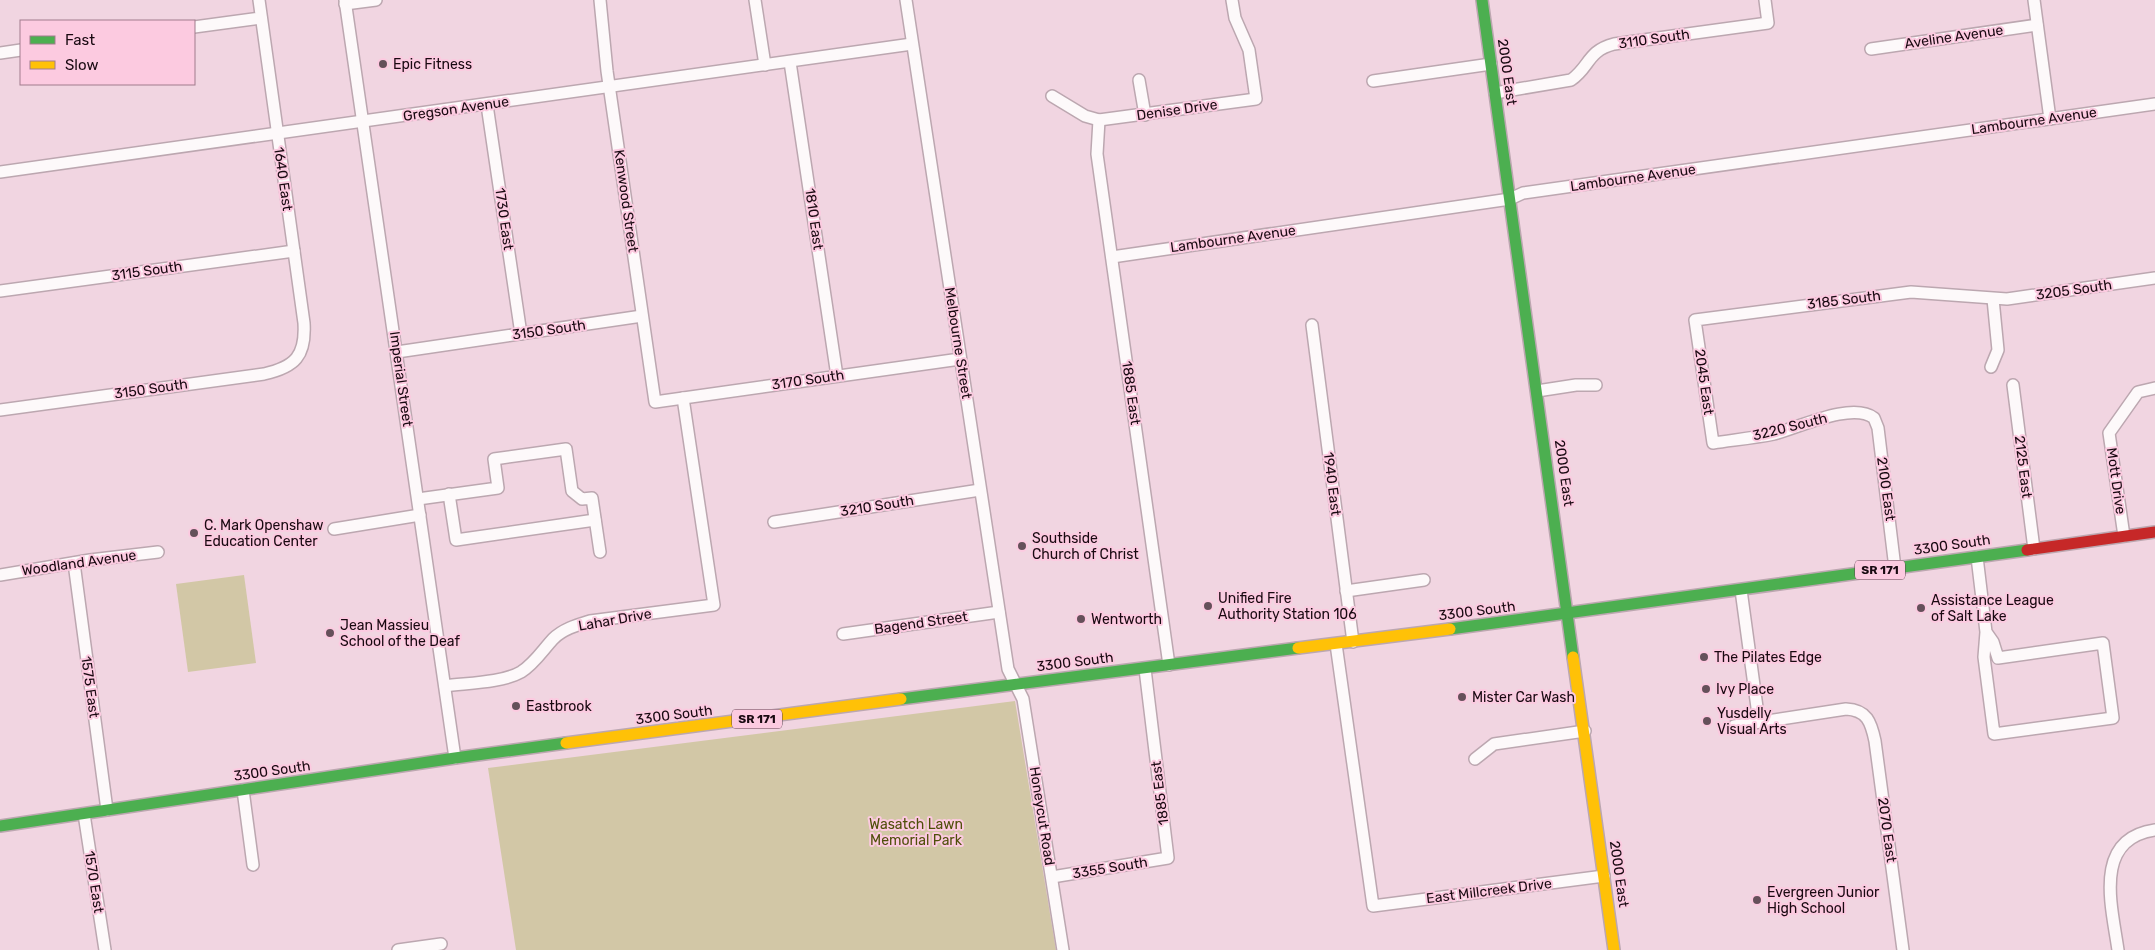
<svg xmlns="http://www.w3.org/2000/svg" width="2155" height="950" viewBox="0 0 2155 950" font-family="Rubik,sans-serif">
<rect width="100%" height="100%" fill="#f1d5e1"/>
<!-- green -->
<g fill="#d2c7a6">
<polygon points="244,575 256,663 188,672 176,584"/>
<polygon points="1015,701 1056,950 516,950 488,768"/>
</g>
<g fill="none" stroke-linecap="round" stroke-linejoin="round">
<defs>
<g id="street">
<polyline points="345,0 455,758"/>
<polyline points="600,0 607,71 655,402 960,359"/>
<polyline points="755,0 765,65"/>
<polyline points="906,0 1008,669 1023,699 1063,950"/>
<polyline points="2034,0 2050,119"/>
<polyline points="345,4 376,0"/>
<polyline points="194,27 261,18"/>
<polyline points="1871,49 2037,25"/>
<polyline points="0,53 21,50"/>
<polyline points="790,62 837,376"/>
<polyline points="1139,80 1145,115"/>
<polyline points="1373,81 1491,64"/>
<path d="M1495,93L1571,80C1590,67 1587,51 1614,44L1768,23L1765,0"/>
<polyline points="1052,96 1085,116 1099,120 1256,99 1249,50 1235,18 1232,0"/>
<polyline points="487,105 521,334"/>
<polyline points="1099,120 1097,154 1169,665"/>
<polyline points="0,172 912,44"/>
<polyline points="1112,257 1510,199 1523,193 2155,104"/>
<polyline points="0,291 294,251"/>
<polyline points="1312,325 1353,642"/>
<polyline points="397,352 642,316"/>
<polyline points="1991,367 1998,350 1993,299"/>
<polyline points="2013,385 2034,549"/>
<polyline points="1537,391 1576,385 1596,385"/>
<path d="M0,410L264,374C295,367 306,356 304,323L259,0"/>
<polyline points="449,494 456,540 595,520"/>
<polyline points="418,499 498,488 494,459 566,449 572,491 582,499 592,498 600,552"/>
<polyline points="774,522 980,490"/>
<polyline points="334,529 420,515"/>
<polyline points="2124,536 2109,433 2138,392 2155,388"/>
<polyline points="1977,557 1986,632 1984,657 1994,734 2113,718 2103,643 1998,658 1993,642 1986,632"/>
<polyline points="74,563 107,810"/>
<path d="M1895,568L1878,428L1874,418C1852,401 1798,428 1774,434C1754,438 1733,440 1713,443L1695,320L1911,292L2007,299L2155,278"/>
<polyline points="0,575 90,560 158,552"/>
<polyline points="1741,590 1759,722"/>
<polyline points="1346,591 1424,580"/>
<polyline points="843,634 999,612"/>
<polyline points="1336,644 1373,906 1604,876"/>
<path d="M445,686C466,683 502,683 521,672C534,664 542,651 553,639C563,629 577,625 590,621L714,605L683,398"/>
<path d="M1734,726L1846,709C1867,710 1871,722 1875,741L1903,950"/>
<polyline points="1475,759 1494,744 1585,731"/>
<polyline points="243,790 253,865"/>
<polyline points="84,814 105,950"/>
<polyline points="1052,877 1168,858 1145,669"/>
<polyline points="398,950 441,944"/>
<path d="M2118,950C2112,907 2092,839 2155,830"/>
</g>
<g id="fast">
<polyline points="1482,0 1573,657"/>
<polyline points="1450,629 2027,550"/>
<polyline points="901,699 1298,648"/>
<polyline points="0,826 455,758 566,743"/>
</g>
<g id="slow">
<polyline points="1298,648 1450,629"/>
<polyline points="1573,657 1614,950"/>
<polyline points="566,743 901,699"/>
</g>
<polyline id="jam" points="2027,550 2155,532"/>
</defs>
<!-- street casing -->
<use href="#street" stroke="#bca7b0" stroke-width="14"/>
<!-- fast casing -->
<use href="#fast" stroke="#bca7b0" stroke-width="14"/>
<!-- slow casing -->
<use href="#slow" stroke="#bca7b0" stroke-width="14"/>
<!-- jam casing -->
<use href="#jam" stroke="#bca7b0" stroke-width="14"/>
<!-- street -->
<use href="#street" stroke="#fdf9fa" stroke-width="11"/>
<!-- fast -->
<use href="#fast" stroke="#4caf50" stroke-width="11"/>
<!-- slow -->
<use href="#slow" stroke="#ffc107" stroke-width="11"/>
<!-- jam -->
<use href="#jam" stroke="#c62828" stroke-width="11"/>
</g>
<!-- markers -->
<g fill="#65505a" stroke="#fccae0" stroke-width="2">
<circle cx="383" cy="64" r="5"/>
<circle cx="194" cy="533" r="5"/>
<circle cx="1022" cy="546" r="5"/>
<circle cx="1208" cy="606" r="5"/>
<circle cx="1921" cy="608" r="5"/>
<circle cx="1081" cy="619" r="5"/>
<circle cx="330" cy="633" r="5"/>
<circle cx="1704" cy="657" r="5"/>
<circle cx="1706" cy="689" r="5"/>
<circle cx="1462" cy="697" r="5"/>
<circle cx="516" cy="706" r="5"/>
<circle cx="1707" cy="721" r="5"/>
<circle cx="1757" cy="900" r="5"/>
</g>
<g text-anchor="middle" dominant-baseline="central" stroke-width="4" stroke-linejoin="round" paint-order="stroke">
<!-- shield labels -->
<g fill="#fccae0" stroke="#5d434f" stroke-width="1">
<rect x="1855" y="560.5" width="50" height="19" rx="4"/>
<rect x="732" y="709.5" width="50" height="19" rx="4"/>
</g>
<g font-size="12" font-weight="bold" fill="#190911">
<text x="1880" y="570">SR 171</text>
<text x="757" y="719">SR 171</text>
</g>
<!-- street labels -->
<g font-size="14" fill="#190911" stroke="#fccae0">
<text transform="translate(1954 37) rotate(-8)">Aveline Avenue</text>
<text transform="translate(1654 39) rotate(-8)">3110 South</text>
<text transform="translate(1507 72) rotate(82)">2000 East</text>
<text transform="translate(456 109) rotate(-8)">Gregson Avenue</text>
<text transform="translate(1177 110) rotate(-8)">Denise Drive</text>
<text transform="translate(2034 121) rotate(-8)">Lambourne Avenue</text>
<text transform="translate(1633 178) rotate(-8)">Lambourne Avenue</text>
<text transform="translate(283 179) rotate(82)">1640 East</text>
<text transform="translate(626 201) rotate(82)">Kenwood Street</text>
<text transform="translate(504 219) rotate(82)">1730 East</text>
<text transform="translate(814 219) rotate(82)">1810 East</text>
<text transform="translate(1233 239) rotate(-8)">Lambourne Avenue</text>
<text transform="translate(147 271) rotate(-8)">3115 South</text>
<text transform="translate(2074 290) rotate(-8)">3205 South</text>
<text transform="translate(1844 300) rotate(-7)">3185 South</text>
<text transform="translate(549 330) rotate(-8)">3150 South</text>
<text transform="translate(958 343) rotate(81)">Melbourne Street</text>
<text transform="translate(401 379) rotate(82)">Imperial Street</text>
<text transform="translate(808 380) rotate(-8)">3170 South</text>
<text transform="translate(1704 382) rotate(82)">2045 East</text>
<text transform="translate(151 389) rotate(-8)">3150 South</text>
<text transform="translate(1131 393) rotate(82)">1885 East</text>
<text transform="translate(1790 427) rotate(-14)">3220 South</text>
<text transform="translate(2023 467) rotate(83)">2125 East</text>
<text transform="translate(1564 473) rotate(82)">2000 East</text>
<text transform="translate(2116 481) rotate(82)">Mott Drive</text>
<text transform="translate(1332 484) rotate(83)">1940 East</text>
<text transform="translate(1886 489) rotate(82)">2100 East</text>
<text transform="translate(877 506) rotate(-9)">3210 South</text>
<text transform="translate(1952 545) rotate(-8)">3300 South</text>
<text transform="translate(79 563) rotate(-8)">Woodland Avenue</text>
<text transform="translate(1477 611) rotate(-7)">3300 South</text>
<text transform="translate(615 620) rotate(-10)">Lahar Drive</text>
<text transform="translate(921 623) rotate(-8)">Bagend Street</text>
<text transform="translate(1075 662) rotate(-7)">3300 South</text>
<text transform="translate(90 687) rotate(82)">1575 East</text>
<text transform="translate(674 715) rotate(-7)">3300 South</text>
<text transform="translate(272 771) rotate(-8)">3300 South</text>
<text transform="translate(1160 793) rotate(-97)">1885 East</text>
<text transform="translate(1042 816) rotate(81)">Honeycut Road</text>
<text transform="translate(1887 830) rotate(82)">2070 East</text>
<text transform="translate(1110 868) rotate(-9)">3355 South</text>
<text transform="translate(1619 874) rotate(82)">2000 East</text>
<text transform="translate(94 882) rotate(81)">1570 East</text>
<text transform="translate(1489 891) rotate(-7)">East Millcreek Drive</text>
</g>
<!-- poi labels -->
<g font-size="14" fill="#190911" stroke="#fccae0" text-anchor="start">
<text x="393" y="64">Epic Fitness</text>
<text x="204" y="525">C. Mark Openshaw<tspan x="204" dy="16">Education Center</tspan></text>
<text x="1032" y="538">Southside<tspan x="1032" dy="16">Church of Christ</tspan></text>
<text x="1218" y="598">Unified Fire<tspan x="1218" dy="16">Authority Station 106</tspan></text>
<text x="1931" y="600">Assistance League<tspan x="1931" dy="16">of Salt Lake</tspan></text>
<text x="1091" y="619">Wentworth</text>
<text x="340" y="625">Jean Massieu<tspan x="340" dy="16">School of the Deaf</tspan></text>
<text x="1714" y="657">The Pilates Edge</text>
<text x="1716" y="689">Ivy Place</text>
<text x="1472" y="697">Mister Car Wash</text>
<text x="526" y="706">Eastbrook</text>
<text x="1717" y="713">Yusdelly<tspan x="1717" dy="16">Visual Arts</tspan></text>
<text x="1767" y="892">Evergreen Junior<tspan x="1767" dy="16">High School</tspan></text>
</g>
<!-- park labels -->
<g font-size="14" fill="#4f4f0a" stroke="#fccae0">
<text x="916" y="824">Wasatch Lawn<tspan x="916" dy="16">Memorial Park</tspan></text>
</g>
</g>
<!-- legend -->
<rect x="20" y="20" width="175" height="65" fill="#fccae0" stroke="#a17d8d"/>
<rect x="30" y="36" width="25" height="8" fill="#4caf50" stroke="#a17d8d"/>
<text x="65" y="45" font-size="15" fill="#190911">Fast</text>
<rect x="30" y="61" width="25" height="8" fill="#ffc107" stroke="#a17d8d"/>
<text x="65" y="70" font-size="15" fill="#190911">Slow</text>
</svg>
